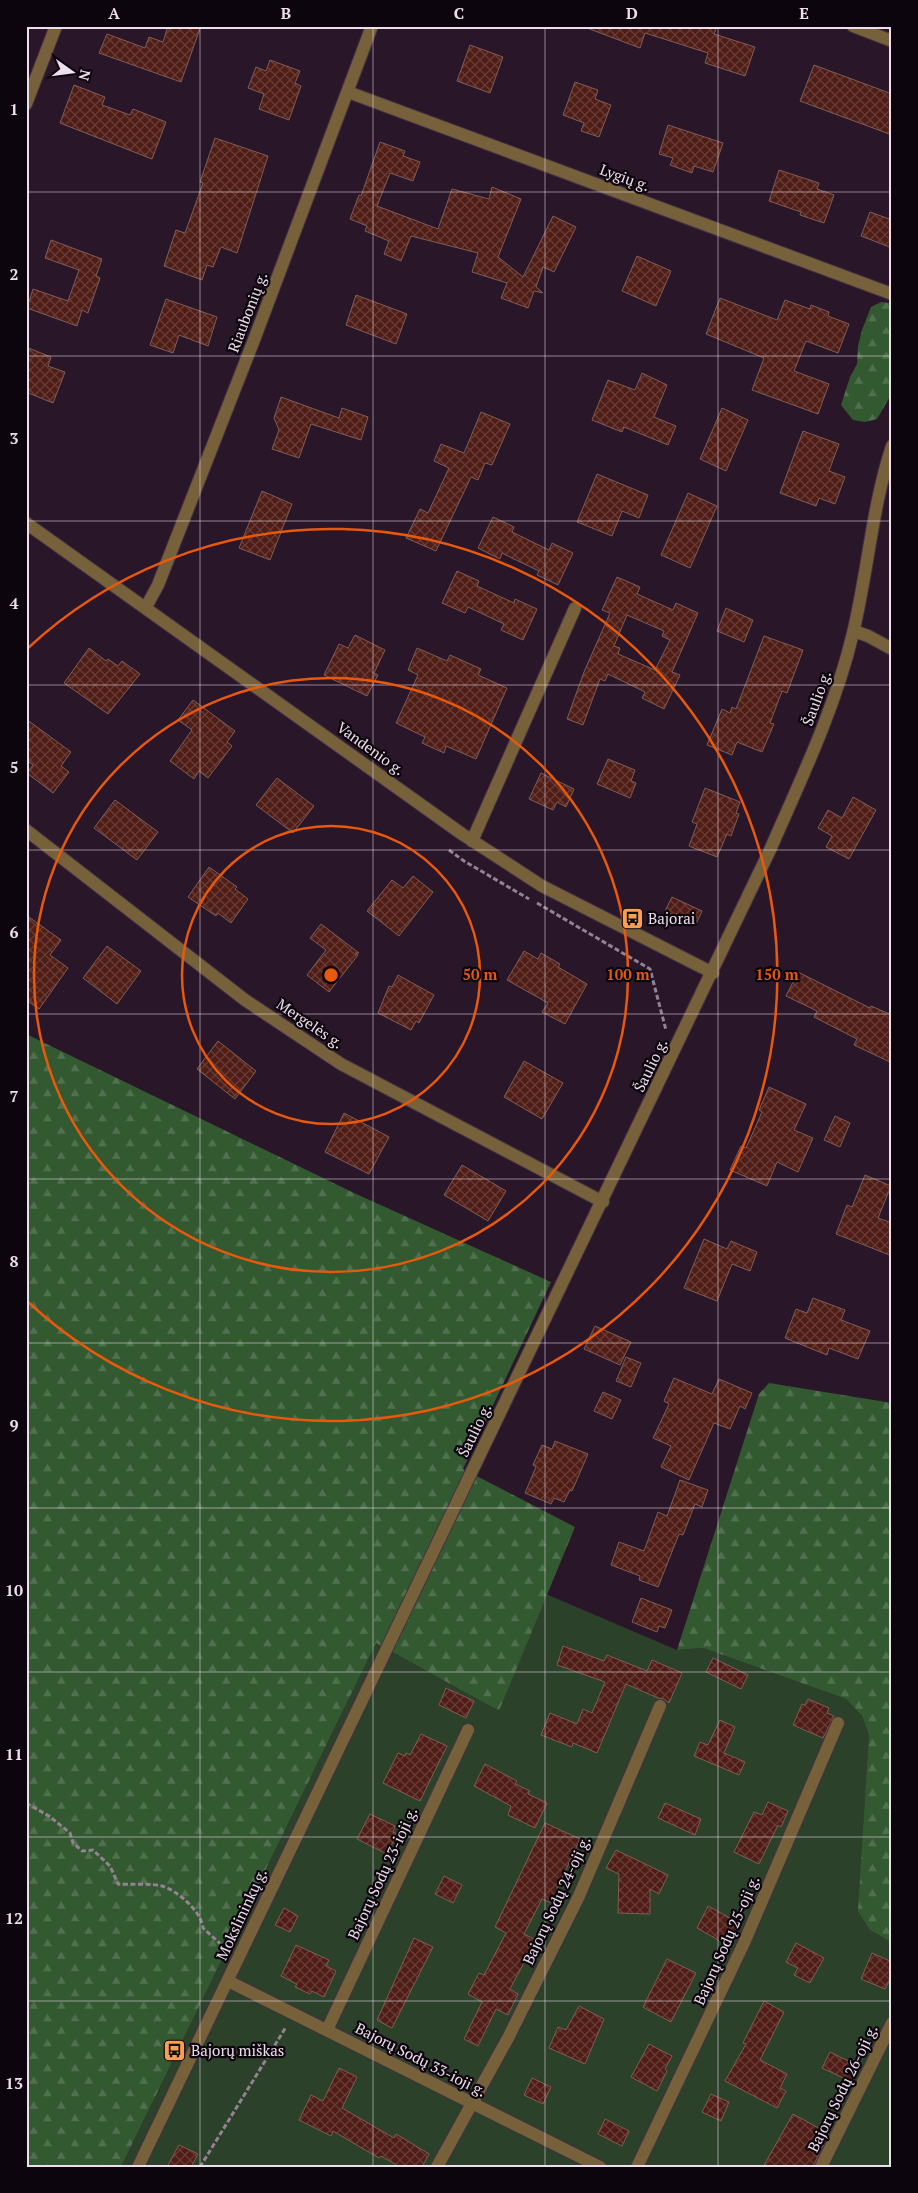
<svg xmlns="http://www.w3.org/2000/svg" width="918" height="2193" viewBox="0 0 918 2193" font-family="'PT Serif',serif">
<defs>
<pattern id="forest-firs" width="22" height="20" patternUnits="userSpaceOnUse" patternTransform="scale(1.25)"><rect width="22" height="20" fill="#335931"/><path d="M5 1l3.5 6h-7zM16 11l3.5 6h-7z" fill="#51704f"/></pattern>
<pattern id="building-cross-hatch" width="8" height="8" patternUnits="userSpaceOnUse" patternTransform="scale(1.25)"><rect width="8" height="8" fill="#4f1d15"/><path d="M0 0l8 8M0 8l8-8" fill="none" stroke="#693d37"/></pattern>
</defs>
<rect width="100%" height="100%" fill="#291629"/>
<!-- green -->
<polygon fill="#2b412a" points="546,1594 677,1650 703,1648 846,1699 862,1716 869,1736 870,1930 892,1943 892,2167 121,2167 376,1643 499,1711"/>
<!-- forest -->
<g fill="url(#forest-firs)">
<polygon points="881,302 892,303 892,393 877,419 865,422 853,420 841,405 850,377 857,364 858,346 862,330 871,307"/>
<polygon points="26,1034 354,1193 551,1282 463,1469 575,1527 499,1711 376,1643 121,2167 26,2167"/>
<polygon points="769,1383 892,1403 892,1943 870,1930 858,1911 869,1736 862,1716 846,1699 703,1648 677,1650 759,1394"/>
</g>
<!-- building -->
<g fill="url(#building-cross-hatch)" stroke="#7e5d56" fill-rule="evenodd">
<polygon points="168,26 201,26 181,82 99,53 107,34 145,48 149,37 163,42"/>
<polygon points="587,26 717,26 714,34 755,47 745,76 705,63 708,53 645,33 640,48 587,28"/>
<polygon points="470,45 503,57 490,93 457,81"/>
<polygon points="270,60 300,71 295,83 301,86 289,120 259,109 264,94 248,88 256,67 266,71"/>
<polygon points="814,65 892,94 892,135 800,101"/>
<polygon points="575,82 598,90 595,99 611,105 599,137 581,131 584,123 563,115"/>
<polygon points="74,85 105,97 102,105 130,115 133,109 166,122 152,159 60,123"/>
<polygon points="668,125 723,143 713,172 694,166 692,173 670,165 673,158 659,154"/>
<polygon points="215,138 268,156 237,253 221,247 213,267 207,265 202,280 164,266 176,230 185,233 203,183 200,182"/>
<polygon points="380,142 405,151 403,156 420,162 413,181 390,173 377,206 438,229 452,189 489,199 492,187 521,199 498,257 523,277 553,216 576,227 554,272 543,267 536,287 543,293 534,291 528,308 501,298 507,283 472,272 478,253 411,236 401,261 384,254 389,241 365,231 367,226 350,219 359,195 361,196"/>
<polygon points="779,170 819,183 817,189 834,195 824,223 800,215 801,212 769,201"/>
<polygon points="870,212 892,220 892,248 861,236"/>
<polygon points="51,240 102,259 96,276 100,278 88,313 82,310 77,326 27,308 33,289 68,301 79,270 45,258"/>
<polygon points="637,256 671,271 656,306 622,291"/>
<polygon points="356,295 407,314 396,344 346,325"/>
<polygon points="720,298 777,320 785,300 810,309 811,305 829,312 828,316 849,324 838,353 806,341 794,371 829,384 818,414 752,390 764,358 706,334"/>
<polygon points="166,299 217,317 208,346 179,335 173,353 150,345"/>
<polygon points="26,347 51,357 48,366 65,372 53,403 26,392"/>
<polygon points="642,373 667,385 654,417 676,426 668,445 624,427 622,432 592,420 608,380 635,390"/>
<polygon points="281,397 339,418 342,408 368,417 361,440 311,424 299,458 272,449 279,430 274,418"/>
<polygon points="722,408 748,420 726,471 700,459"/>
<polygon points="481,412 510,424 492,465 485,463 478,480 471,477 436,551 406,538 420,509 428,513 449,468 434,461 441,444 464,453"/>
<polygon points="803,431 839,444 829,471 845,477 835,504 819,498 816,506 780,493"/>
<polygon points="597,474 648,495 639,518 622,511 612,536 577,522"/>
<polygon points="262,491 292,504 270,560 239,548"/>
<polygon points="688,493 717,506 690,568 661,555"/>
<polygon points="493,517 514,527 512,532 549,550 552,543 573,553 558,585 537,575 539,571 512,558 502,553 500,559 478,548"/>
<polygon points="457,571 479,581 477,586 514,603 515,599 537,609 523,640 501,630 504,624 468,607 465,613 442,603"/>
<path d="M617,577L640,587L637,594L673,610L676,603L698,613L672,672L680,675L664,709L642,698L645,692L608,674L605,681L600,679L583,725L567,719L584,672L610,613L602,610ZM627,615L664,631L662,636L670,640L655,670L618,654L620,648L614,646Z"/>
<polygon points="726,608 753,620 744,642 717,631"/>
<polygon points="355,635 385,650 374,673 378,675 367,696 324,675 339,644 348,648"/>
<polygon points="764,636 803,650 787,693 782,691 770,723 774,724 762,752 737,742 732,755 707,745 722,709 730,713 732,707 736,709"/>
<polygon points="89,648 106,661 108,659 118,666 122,661 140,674 108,714 64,683"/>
<polygon points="417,648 447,661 450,655 481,669 478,675 507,688 476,759 446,746 444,753 422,743 425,737 396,723 418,675 408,670"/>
<polygon points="193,700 235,731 227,742 232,746 208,778 199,771 194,779 170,761 192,730 178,720"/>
<polygon points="26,719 71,752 61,766 69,772 53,793 27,773 33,765 26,760"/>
<polygon points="608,759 635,770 631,781 636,783 630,798 597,784"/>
<polygon points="541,773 574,789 566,807 557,802 553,810 529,799"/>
<polygon points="277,778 314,806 293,833 256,805"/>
<polygon points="705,788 740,802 736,813 739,814 731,836 727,834 717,857 689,846 697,824 692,822"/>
<polygon points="853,797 876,810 849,859 826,847 832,836 818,828 828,810 842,818"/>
<polygon points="115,800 158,832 137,860 94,828"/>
<polygon points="209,867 237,887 235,889 248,899 231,923 218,913 216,916 188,897"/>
<polygon points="413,876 433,892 399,936 367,911 392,880 403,888"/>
<polygon points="672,897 702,911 695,926 665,911"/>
<polygon points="26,915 61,940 50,955 68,968 39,1009 26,1000"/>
<polygon points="321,924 359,953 355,953 358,955 329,992 307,975 326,950 310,938"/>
<polygon points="107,946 141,971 117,1004 83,978"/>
<polygon points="524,951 538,959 541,953 560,964 558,967 587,984 565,1024 542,1012 548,1003 507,980"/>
<polygon points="798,972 870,1008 871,1006 892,1015 892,1063 854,1045 857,1039 814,1017 817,1011 786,996"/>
<polygon points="398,975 434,995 419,1023 416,1021 411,1030 378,1013 389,986 392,987"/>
<polygon points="218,1041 256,1071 235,1099 197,1069"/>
<polygon points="524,1061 563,1083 542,1119 504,1097"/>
<polygon points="769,1087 806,1104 794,1130 813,1138 798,1172 777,1162 767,1186 730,1170 741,1146 746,1148 762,1112 759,1110"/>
<polygon points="344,1113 389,1137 369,1174 325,1152"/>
<polygon points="835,1116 850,1123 840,1147 824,1140"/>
<polygon points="462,1165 506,1191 488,1221 444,1195"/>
<polygon points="865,1175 891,1186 878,1218 892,1223 892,1256 836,1234 847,1205 852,1207"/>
<polygon points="704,1239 727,1249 731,1241 757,1252 750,1271 732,1264 717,1301 684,1288"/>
<polygon points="813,1298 845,1310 841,1320 870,1331 858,1359 829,1348 827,1355 785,1338 796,1309 807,1313"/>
<polygon points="595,1326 631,1342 620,1365 584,1349"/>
<polygon points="626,1357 641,1363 631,1387 616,1381"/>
<polygon points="674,1378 712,1394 719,1379 752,1393 745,1409 740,1406 730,1429 714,1423 689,1480 661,1467 671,1446 653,1438 669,1404 664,1401"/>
<polygon points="603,1392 621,1400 612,1419 594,1411"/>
<polygon points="555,1441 588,1454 572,1491 570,1490 564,1502 554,1498 551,1504 525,1493 536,1467 533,1465 542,1445 552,1449"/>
<polygon points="680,1480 708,1490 702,1507 695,1504 683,1535 679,1534 658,1587 639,1580 640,1576 611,1565 619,1542 644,1551 658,1512 667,1516"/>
<polygon points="641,1598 672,1610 665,1628 659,1626 657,1632 632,1622"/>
<polygon points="563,1646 604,1661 607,1655 647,1671 652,1660 682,1673 669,1703 664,1699 658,1698 626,1684 597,1753 573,1743 572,1747 541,1735 550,1713 577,1724 583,1709 592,1713 605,1682 557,1665"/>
<polygon points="713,1658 748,1675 741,1689 706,1672"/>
<polygon points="446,1688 474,1701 466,1718 439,1705"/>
<polygon points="808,1699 829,1708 827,1713 834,1716 823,1738 793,1725 802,1704 805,1705"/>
<polygon points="720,1720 735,1727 724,1753 745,1762 739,1775 694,1756 700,1742 708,1745"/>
<polygon points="421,1734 447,1746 420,1801 383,1783 398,1753 405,1756 406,1753 410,1755"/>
<polygon points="485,1764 517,1781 515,1784 530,1791 528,1794 547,1803 535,1828 508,1815 511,1806 474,1786"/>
<polygon points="768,1802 788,1811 781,1827 778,1825 759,1864 734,1852 754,1812 762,1815"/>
<polygon points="665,1803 701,1819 695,1835 658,1818"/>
<polygon points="370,1814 395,1826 393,1832 397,1834 387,1854 357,1839"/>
<polygon points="545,1823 580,1839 557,1889 567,1893 561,1907 542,1899 524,1934 536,1940 510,1989 518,1994 508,2015 496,2009 478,2046 464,2039 482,2002 468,1994 479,1973 484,1975 506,1933 495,1927"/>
<polygon points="616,1850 668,1875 659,1894 650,1889 650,1914 618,1913 619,1874 606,1868"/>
<polygon points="444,1876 462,1885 453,1903 435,1894"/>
<polygon points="708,1906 739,1923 727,1945 697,1928"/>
<polygon points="284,1908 298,1916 290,1932 275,1925"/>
<polygon points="414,1938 433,1947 392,2028 377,2020"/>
<polygon points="796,1943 824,1958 810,1983 794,1975 798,1968 786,1962"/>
<polygon points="296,1945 329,1960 326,1966 336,1971 324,1997 312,1991 310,1994 295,1987 297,1984 281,1976"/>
<polygon points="872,1953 892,1962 892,1975 885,1989 861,1979"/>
<polygon points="667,1959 696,1973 671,2022 643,2007"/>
<polygon points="764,2001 784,2012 760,2060 787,2074 780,2088 786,2091 777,2108 725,2081 746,2044 743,2043"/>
<polygon points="579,2006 604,2019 585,2064 549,2048 558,2027 566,2030"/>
<polygon points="649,2044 672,2056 665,2069 667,2071 657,2091 631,2077"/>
<polygon points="830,2052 859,2066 852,2082 822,2068"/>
<polygon points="339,2068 357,2077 342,2108 394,2138 396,2134 429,2154 422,2167 400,2167 381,2156 379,2158 333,2131 331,2136 299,2120 311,2095 323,2101"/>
<polygon points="532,2078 551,2087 543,2104 524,2095"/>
<polygon points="711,2094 729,2102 721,2121 702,2112"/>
<polygon points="793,2114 824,2131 818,2143 823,2145 813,2167 763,2167"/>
<polygon points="605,2119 629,2131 622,2146 598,2134"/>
<polygon points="179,2145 198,2154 191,2167 167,2167"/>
</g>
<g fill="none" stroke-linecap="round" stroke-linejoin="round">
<defs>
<g id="minor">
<polyline points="853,26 892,41"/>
<polyline points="348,92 892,294"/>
<polyline points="26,104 56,26"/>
<polyline points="26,523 462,834 542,886 713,973"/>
<polyline points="146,607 158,585 254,340 372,26"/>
<polyline points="854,631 868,636 892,649"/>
<polyline points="26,830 245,1000 341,1064 603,1202"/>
<polyline points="472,841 575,608"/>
<polyline points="228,1981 600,2167"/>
<polyline points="327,2030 468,1730"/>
<path d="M138,2167L770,850C801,779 835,709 853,633C868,571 872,507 892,446"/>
<polyline points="437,2167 508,2038 579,1896 660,1706"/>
<polyline points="637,2167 744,1943 838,1723"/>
<polyline points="821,2167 892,2023"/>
</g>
</defs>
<!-- minor casing -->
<use href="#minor" stroke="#443244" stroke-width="14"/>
<!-- path -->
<g stroke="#938292" stroke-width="3" stroke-dasharray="5 2.5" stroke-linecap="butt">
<polyline points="449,850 464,861 529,899"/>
<polyline points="537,903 650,969 666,1030"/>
<path d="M26,1803L49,1816L70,1833L73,1843L82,1851L93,1850L110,1866L118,1884C130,1885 151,1883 162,1886C177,1890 202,1912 203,1928L225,1948"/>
<polyline points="200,2167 286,2027"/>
</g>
<!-- minor -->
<use href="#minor" stroke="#77613b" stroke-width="12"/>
</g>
<!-- grid -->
<path fill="none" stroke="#eddfec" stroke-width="1" stroke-opacity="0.55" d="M200,26V2167M373,26V2167M545,26V2167M718,26V2167M26,192H892M26,356H892M26,521H892M26,685H892M26,850H892M26,1014H892M26,1179H892M26,1343H892M26,1508H892M26,1672H892M26,1837H892M26,2001H892"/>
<!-- distance rings -->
<g fill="none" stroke="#e8590c" stroke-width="2.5">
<circle cx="331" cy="975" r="149"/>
<circle cx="331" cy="975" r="297"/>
<path d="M27 649A446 446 0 1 1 27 1301"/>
</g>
<!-- icons -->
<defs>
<symbol id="bus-square" viewBox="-11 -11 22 22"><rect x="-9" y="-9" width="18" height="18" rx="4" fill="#fa9f4f" stroke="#0d050d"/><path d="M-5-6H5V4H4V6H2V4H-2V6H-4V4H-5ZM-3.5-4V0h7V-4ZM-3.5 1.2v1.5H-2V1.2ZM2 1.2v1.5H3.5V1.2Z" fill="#111"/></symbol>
</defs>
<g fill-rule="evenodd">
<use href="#bus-square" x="620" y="906" width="25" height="25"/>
<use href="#bus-square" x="162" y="2038" width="25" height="25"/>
</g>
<g text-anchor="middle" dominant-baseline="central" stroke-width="4.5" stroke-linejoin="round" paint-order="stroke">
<!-- street labels -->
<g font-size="15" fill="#eddfec" stroke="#0d050d">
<text transform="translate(625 177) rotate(20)">Lygių g.</text>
<text transform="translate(247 312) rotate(-69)">Riaubonių g.</text>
<text transform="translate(816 698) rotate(-70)">Šaulio g.</text>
<text transform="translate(371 748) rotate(36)">Vandenio g.</text>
<text transform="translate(310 1023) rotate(34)">Mergelės g.</text>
<text transform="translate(650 1065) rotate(-64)">Šaulio g.</text>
<text transform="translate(474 1430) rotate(-64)">Šaulio g.</text>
<text transform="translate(382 1873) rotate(-65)">Bajorų Sodų 23-ioji g.</text>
<text transform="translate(556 1900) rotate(-65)">Bajorų Sodų 24-oji g.</text>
<text transform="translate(241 1914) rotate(-65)">Mokslininkų g.</text>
<text transform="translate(726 1940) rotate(-66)">Bajorų Sodų 25-oji g.</text>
<text transform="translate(421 2059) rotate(27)">Bajorų Sodų 33-ioji g.</text>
<text transform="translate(842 2088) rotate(-64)">Bajorų Sodų 26-oji g.</text>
</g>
<!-- poi labels -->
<g font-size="15" fill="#eddfec" stroke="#0d050d" text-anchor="start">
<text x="648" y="918">Bajorai</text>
<text x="191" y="2050">Bajorų miškas</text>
</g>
</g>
<circle cx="331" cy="975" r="8" fill="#e8590c" stroke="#0d050d" stroke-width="2.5"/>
<g font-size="15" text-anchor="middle" font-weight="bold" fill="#e8590c" stroke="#0d050d" stroke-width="4.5" stroke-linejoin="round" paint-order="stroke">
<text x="480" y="980">50 m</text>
<text x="628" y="980">100 m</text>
<text x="777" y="980">150 m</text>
</g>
<!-- border -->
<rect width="918" height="2193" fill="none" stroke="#0d050d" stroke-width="55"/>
<!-- north arrow -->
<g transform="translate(72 72) rotate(104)" stroke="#0d050d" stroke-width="4" paint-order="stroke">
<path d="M0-4L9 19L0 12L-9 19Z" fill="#eddfec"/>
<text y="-8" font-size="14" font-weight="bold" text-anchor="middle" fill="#eddfec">N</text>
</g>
<rect x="28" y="28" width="862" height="2138" fill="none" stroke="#eddfec" stroke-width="2"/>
<g font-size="16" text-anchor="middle" font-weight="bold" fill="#eddfec">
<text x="114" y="19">A</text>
<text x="286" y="19">B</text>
<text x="459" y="19">C</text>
<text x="632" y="19">D</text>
<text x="804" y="19">E</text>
<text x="14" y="115">1</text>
<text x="14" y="280">2</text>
<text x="14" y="444">3</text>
<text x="14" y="609">4</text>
<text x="14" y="773">5</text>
<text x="14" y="938">6</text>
<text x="14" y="1102">7</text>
<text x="14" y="1267">8</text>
<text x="14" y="1431">9</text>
<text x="14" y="1596">10</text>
<text x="14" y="1760">11</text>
<text x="14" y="1924">12</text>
<text x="14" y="2089">13</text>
</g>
</svg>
